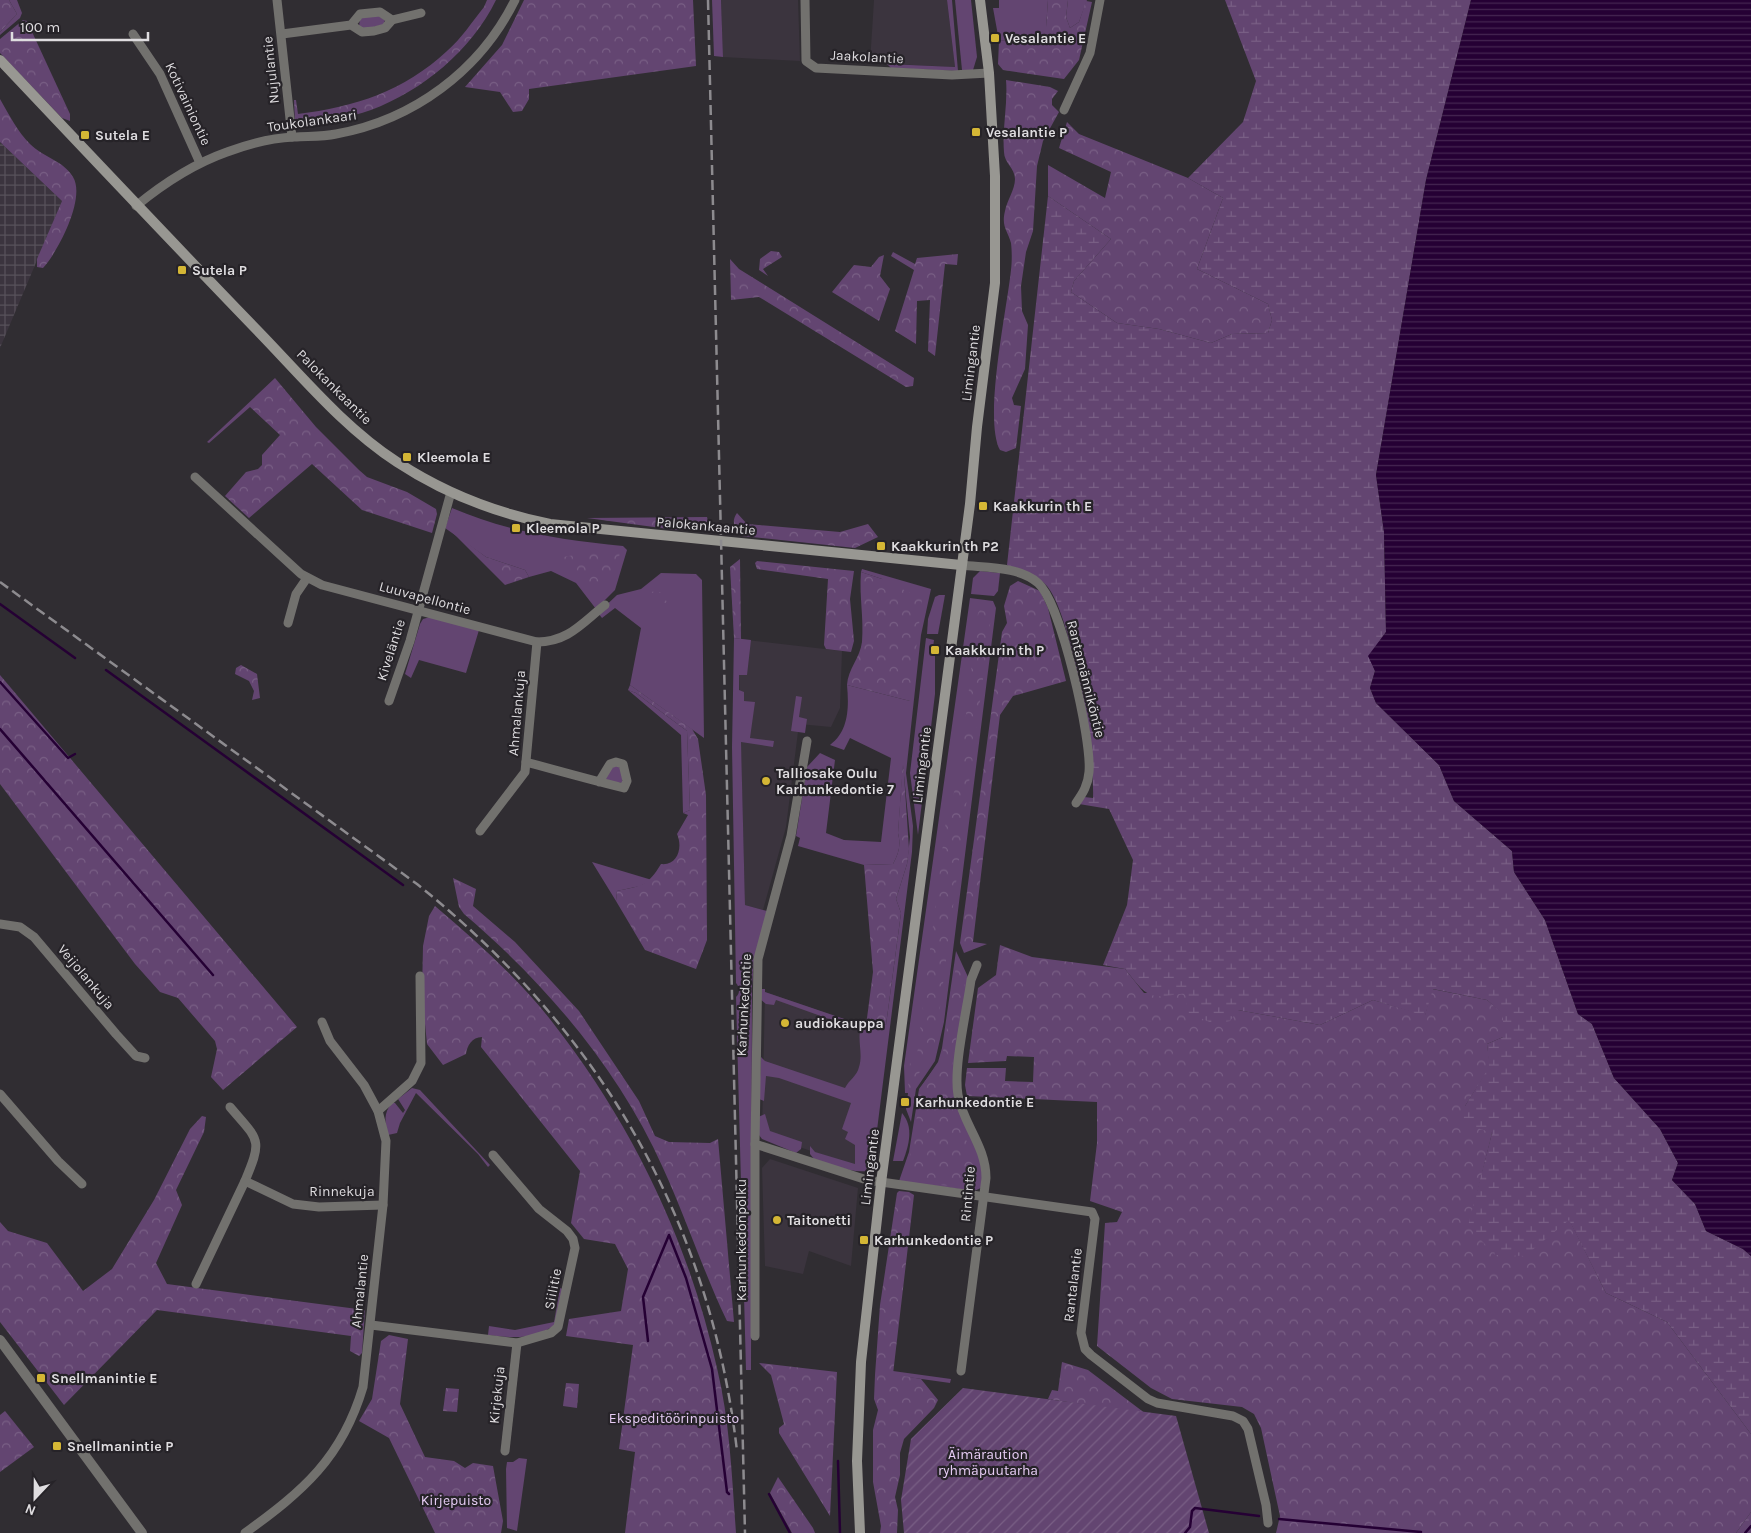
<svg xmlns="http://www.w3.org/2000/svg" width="1751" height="1533" viewBox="0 0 1751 1533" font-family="Karla,sans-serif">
<defs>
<pattern id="industrial-grid" width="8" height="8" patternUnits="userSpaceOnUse" patternTransform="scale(1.25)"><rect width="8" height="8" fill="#3b343e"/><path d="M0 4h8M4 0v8" fill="none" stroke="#57515a"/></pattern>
<pattern id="forest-crowns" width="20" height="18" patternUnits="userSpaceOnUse" patternTransform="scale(1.25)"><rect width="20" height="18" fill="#634571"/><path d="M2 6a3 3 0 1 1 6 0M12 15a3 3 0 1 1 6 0" fill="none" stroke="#795f85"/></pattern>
<pattern id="wetland-marsh" width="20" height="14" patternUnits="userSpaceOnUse" patternTransform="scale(1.25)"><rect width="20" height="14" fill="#634571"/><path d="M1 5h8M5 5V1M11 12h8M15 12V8" fill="none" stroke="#795f85"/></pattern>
<pattern id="garden-furrows" width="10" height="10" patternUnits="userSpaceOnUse" patternTransform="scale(1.25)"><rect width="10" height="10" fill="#634571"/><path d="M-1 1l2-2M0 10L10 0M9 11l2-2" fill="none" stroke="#795f85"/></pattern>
<pattern id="water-rules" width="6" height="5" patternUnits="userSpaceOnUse" patternTransform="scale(1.25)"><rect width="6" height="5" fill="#250034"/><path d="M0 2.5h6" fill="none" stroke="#442551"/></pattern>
</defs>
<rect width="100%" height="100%" fill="#302d32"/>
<!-- built -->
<g fill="#3b343e">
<polygon points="721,0 798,0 800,61 723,57"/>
<polygon points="874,0 947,0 955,67 870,63"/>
<polygon points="738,639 842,651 840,708 831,727 799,724 786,827 763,910 745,905"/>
<polygon points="765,992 881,1032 860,1168 762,1134"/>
<polygon points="770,1159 858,1188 851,1266 809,1251 803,1274 765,1266 762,1168"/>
</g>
<!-- industrial -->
<polygon fill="url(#industrial-grid)" points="0,142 62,201 0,348"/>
<!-- grass -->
<g fill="#634571">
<polygon points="9,0 17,0 22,13 20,18 0,35 0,32 17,14"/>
<polygon points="712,0 721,0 723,57 714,56"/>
<polygon points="947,0 952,0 958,71 891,68 887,64 955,67"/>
<polygon points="955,0 971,0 977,57 973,70 962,70"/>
<polygon points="999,0 1048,0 1046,28 1037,37 999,41 993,8 999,8"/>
<polygon points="1068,0 1087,0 1079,22 1070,28 1066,17"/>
<polygon points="377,15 385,20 383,25 364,29 359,27 360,18"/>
<polygon points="23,20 27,21 70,114 70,121 62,118 0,53 0,39"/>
<path d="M452,508C508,532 564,540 623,546L627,550L615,590L596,609L576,583L551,571L529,577L525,570L486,557L445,528Z"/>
<path d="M862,569L931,589L921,635L906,773L913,826L912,852L874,1154L867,1171C849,1173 831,1164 814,1159L810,1154V1146L815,1152L855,1164V1145L845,1139L848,1132L842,1129L851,1103L779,1078L766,1076L764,1101L759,1099L761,1057L765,1061L845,1088C849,1080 857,1076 859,1067C863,1055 858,1043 860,1030L776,1000L774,1005L766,1004L760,999L762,989H765V992L865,1026L867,1018L886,1025L901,913L896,899L907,864L910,837L903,765L898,833C901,845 899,853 893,864L864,865L798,846L800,838L796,836L807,767L820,753L835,760L826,833L844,840L881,842L891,758L850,738L844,750L830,745C849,731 849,707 847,685L910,701L882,579L861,572Z"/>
<polygon points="980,571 1000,573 998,591 994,596 971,594 973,578"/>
<polygon points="661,573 696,574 702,580 704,738 630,685 641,628 615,608 602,618 598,613 617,595 641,589"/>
<polygon points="939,595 945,595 938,634 927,634 928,619 935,597"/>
<polygon points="970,598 993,601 996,608 944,1022 935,1061 916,1089 911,1122 906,1109 908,1093 905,1093 904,1066"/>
<polygon points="430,617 479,630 466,673 419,660 411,678 405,674 420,624 423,619"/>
<path d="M734,638L751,640L747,675H739V690L744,692V701L755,702L750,738L774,741L773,747L741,742L745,905L767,911L754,960L752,986L751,1370H746L736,997C740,993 740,988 736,983L732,747Z"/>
<polygon points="926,638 934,640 932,655 935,656 935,694 918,835 910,773"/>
<polygon points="628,690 636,693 687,731 690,810 683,813 681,735"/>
<polygon points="796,696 802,697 799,717 807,719 805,733 791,731"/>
<polygon points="617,764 623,772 622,783 607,781 605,779 610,768"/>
<polygon points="592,862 652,880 640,886 617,891 616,901"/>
<polygon points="956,951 968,977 955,1084 979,1153 983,1169 981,1188 974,1191 899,1181 909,1152 919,1090 938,1062 942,1048"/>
<path d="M412,1088L420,1090L490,1165L488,1167L478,1154L416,1093L400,1123L397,1133L388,1135C385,1123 383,1113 392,1103H395L403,1113L405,1110L398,1099Z"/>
<path d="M902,1113C914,1127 909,1145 903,1161H893Z"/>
<polygon points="765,1114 770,1131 802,1142 801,1149 796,1153 762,1139 759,1135 758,1117"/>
<path d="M560,1288L563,1289L556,1324C535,1340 513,1338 488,1335L489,1326L515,1330L554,1322Z"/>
<polygon points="893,1371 951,1379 950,1383 893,1375"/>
<polygon points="519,1458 527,1459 517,1531 507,1528 506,1469 507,1462 513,1462"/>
</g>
<!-- forest -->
<g fill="url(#forest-crowns)">
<polygon points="0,0 9,0 17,14 0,32"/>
<path d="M487,0H496C472,50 422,91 371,110C347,119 320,121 295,124L294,100H296L298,114C355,107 404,91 447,51C461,39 472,22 484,7Z"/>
<polygon points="524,0 693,0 696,66 529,89 529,99 522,111 513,112 500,92 465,87 502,45"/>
<polygon points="1048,0 1068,0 1066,17 1070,28 1079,22 1086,1 1092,2 1079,60 1064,79 1003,70 998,64 999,41 1037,37 1046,27"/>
<path d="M26,27L69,115L68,118H65C42,96 22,71 0,49V46Z"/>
<path d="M1006,80L1050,87L1058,91L1052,99V105L1059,112L1043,141L1037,166L1033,231L1026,252L1021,286L1022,311L1028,325L1025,369L1012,398L1014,405L1021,406L1016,448L1006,452L1000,450C983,419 1007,309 1011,270C1012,262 1012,251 1011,243C1008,231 1001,227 1005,211C1007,200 1015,190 1015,179C1015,168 1004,163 1004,152C1002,128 1008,104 1006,80Z"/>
<path d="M0,99C9,115 18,132 30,144C43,157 64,161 73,177C86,198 58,252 43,268L37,267V259L62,201L0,142Z"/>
<polygon points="1067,122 1079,134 1188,178 1223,198 1197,269 1268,304 1272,320 1268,333 1232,334 1211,343 1159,329 1117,323 1071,292 1074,281 1111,239 1048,196 1048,165 1105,198 1111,172 1059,148"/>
<polygon points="771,251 779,252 782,257 763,269 768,276 759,270 760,259"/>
<polygon points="893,252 915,264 917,258 958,254 957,265 945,264 935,356 928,351 930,300 917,301 916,344 895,331 914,270 891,256"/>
<polygon points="884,255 880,276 890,289 879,321 832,292 854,265 871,267 879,257"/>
<polygon points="730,259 739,269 914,378 913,386 906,387 759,297 731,300"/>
<polygon points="275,378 316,427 359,470 367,477 407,492 436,509 437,514 432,533 362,510 312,464 249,518 225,496 246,472 258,469 262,465 262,455 280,435 250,407 209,443 207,442"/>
<path d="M737,513L747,524L840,532L868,524L878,537L855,548L742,536C736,528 730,523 737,513Z"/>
<polygon points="707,517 709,526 708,529 676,530 587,518"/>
<polygon points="450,530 486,557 525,570 529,577 505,585"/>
<polygon points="598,551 620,551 616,577 589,588 584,587 579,573 558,564 563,557"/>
<polygon points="740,559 741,639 734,638 730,567"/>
<polygon points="757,561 854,571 850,599 854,641 851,652 826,649 824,645 828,579 757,569 755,563"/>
<path d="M861,572L882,579L922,599L910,701L847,685C848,669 860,658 862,642C864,618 859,595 861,572Z"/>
<polygon points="1018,581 1040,591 1048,608 1066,681 1013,696 1000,715 973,942 987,944 964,953 960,943 1002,632 1007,623 1004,606 1010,586"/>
<polygon points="657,591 664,594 667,603 649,601 644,596 645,593"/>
<polygon points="980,610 989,612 991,617 971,771 968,771 960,765 978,613"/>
<polygon points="241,665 257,674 260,698 252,700 254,691 249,681 235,674 236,668"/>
<polygon points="0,675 297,1027 223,1090 211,1077 217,1049 215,1041 178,998 160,992 135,964 0,784"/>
<path d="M630,685L692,729L698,739L706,795L707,940L696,969L645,950L616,901L617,891C641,886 648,886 661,864C678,866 683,847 677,834L688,815L683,813L690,810L687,731L636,693L628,690Z"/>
<path d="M903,759L909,849L907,864L896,899L901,913L886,1025L867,1018L873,972L864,865L893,864C899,853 901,845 898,833Z"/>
<path d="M964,772L970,775L936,1038C930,1059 918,1069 914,1088L908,1089L910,1063L917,1055L946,820L951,814L954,792Z"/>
<path d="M453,878L476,889L473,906L515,942L579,1011L639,1101L655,1136L669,1142L710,1143L718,1139L734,1322L727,1321C703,1271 686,1218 663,1168C619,1069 545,983 464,914L459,907Z"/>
<path d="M435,906C477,942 519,979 553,1023C632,1124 689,1242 717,1368C730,1422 732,1478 736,1533H625L635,1452L619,1449L633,1345L566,1336L569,1319L621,1311L628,1269L615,1244L584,1239L571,1223L580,1171L481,1047L482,1037C472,1037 467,1046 466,1054L443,1065L427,1044L422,993L423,946L429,916Z"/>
<polygon points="1000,945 1032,957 1125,969 1144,993 1186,993 1238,1010 1320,1025 1373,1000 1425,1015 1432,989 1487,1000 1503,1013 1503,1037 1487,1044 1490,1067 1465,1106 1492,1133 1469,1226 1569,1219 1606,1293 1667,1322 1751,1434 1751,1512 1736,1533 1276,1533 1280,1516 1261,1428 1254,1414 1242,1407 1172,1399 1151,1388 1097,1346 1105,1223 1117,1222 1122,1212 1090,1201 1097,1143 1097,1102 967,1096 965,1085 967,1068 1006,1068 1005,1081 1033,1082 1034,1057 1007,1056 1006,1061 968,1063 978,988 996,975"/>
<path d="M956,965L966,976L948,1091C953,1123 980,1152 975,1184L965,1187L915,1183L909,1159L915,1138L919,1089L939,1062L944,1048Z"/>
<polygon points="202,1116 206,1117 204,1132 176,1190 182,1205 156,1263 167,1284 365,1310 362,1353 359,1356 350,1351 351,1336 157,1310 64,1405 0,1322 0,1222 8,1231 47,1243 83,1291 112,1269 154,1200 190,1129"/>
<polygon points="899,1191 909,1192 914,1195 893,1374 921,1379 938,1400 934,1408 904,1439 900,1453 900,1475 895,1497 898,1510 897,1533 880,1533 881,1526 873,1482 873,1430 878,1410 874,1399 875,1375 880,1305 897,1193"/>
<polygon points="389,1335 408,1339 400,1404 425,1457 454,1461 465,1468 473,1463 493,1466 503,1521 501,1533 435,1533 389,1438 359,1421 372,1399 381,1341"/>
<polygon points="1062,1362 1088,1370 1146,1414 1048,1399 1052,1390 1058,1391"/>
<polygon points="759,1363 837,1372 830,1516 779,1433 779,1428 784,1424 771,1375"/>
<polygon points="566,1383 579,1384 577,1408 563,1406"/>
<polygon points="446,1388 459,1389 457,1412 443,1411"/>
<polygon points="5,1411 34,1447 0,1472 0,1415"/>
<polygon points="778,1477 813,1528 815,1533 792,1533 770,1493"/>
</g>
<!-- wetland -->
<g fill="url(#wetland-marsh)">
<path d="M1225,0H1471L1426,180L1376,475L1384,532L1386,632L1369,656L1375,671L1370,688L1376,703L1439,765L1454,801L1512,851L1514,872L1545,920L1578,1014L1592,1024L1614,1078L1660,1129L1678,1163L1672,1180L1695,1204L1706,1231L1743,1249L1751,1256V1434L1667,1322L1606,1293L1569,1220L1525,1256L1495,1255L1468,1226L1492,1133L1463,1123L1465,1106L1489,1067L1487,1044L1503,1037V1014L1487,1000L1433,989L1425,1016L1373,1000L1320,1025L1238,1010L1230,1021L1214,1024L1187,1012L1186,993C1148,999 1149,999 1125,969L1103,965L1127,905L1133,860L1109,809L1079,804L1084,797L1093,798C1095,759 1072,615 1047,586C1036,574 1019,574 1007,565L1048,196L1111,239L1074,281L1071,292L1117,323L1159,329L1211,343L1232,334L1268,333L1272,320L1268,304L1197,269L1223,198L1188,178L1243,122L1256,81Z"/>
<polygon points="1751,1512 1751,1533 1736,1533"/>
</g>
<!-- garden -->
<polygon fill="url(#garden-furrows)" points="963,1388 1176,1416 1209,1533 904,1533 901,1500 911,1439"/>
<!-- water -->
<polygon fill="url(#water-rules)" points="1471,0 1751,0 1751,1256 1743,1249 1706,1231 1695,1204 1672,1180 1678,1163 1660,1129 1614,1078 1592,1024 1578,1014 1545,920 1514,872 1512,851 1454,801 1439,765 1376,703 1370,688 1375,671 1368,656 1386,632 1384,532 1376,475 1426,180"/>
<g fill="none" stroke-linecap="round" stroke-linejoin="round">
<!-- stream -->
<g stroke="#250034" stroke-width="2.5">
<polyline points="0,604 75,658"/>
<polyline points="106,670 403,885"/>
<polyline points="0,682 68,758 75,754"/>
<polyline points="0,729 213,975"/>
<polyline points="648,1341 643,1297 669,1235 686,1278 712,1369 727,1492 729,1494"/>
<polyline points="838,1461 840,1533"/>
<polyline points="769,1494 790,1533"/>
<polyline points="1279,1519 1421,1532"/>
<polyline points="1185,1533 1190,1527 1192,1511 1195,1508 1259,1516"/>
<polyline points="1745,1533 1751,1526"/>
</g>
<!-- minor -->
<g stroke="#72716e" stroke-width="9">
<polyline points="277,0 292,137"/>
<polyline points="805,0 806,61 816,68 952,75 989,73"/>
<polyline points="392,20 421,13"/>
<polyline points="133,34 160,74 200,163"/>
<polyline points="282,34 351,25 362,32 374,31 385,28 392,20 380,12 360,14 351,25"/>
<polyline points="1064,110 1090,53 1100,0"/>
<path d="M136,206C164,183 193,164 227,152C248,144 272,138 294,137C308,136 322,137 336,134C413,120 480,71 515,0"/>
<path d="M195,477L301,574L322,585L537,642C568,642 582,623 605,605"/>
<path d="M961,565C985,568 1019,566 1038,583C1061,603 1092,740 1089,772C1088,785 1083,793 1076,803"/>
<polyline points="288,623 296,594 307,578"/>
<polyline points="389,701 410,641 451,492"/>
<polyline points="807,741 791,836 758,959 755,1144 867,1180 1092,1212 1095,1219 1081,1333 1085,1349 1091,1355 1148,1399 1157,1403 1233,1416 1243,1421 1248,1429 1266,1505 1268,1523"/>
<path d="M526,762C559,771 591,780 624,788L627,781L623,764L616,762L610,764L599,782"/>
<polyline points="480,831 525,772 537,642"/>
<polyline points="0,924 20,927 34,937 116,1034 136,1056 145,1058"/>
<polyline points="0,1094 58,1161 82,1184"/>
<path d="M230,1107C259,1141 263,1138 245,1181L293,1204L319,1207L383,1205"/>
<polyline points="378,1111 412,1081 421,1063 420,976"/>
<polyline points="196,1284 245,1181"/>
<polyline points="371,1325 517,1343 551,1333 558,1327 575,1248 573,1239 567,1231 539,1209 493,1155"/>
<polyline points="755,1336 755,1144"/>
<path d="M961,1371L986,1178C986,1146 963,1124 958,1095C953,1067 967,1010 971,980L977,965"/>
<polyline points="505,1451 517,1343"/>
<path d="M245,1533C303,1491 342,1458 363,1387L383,1205L386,1141L378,1111L364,1085L330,1041L322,1022"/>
</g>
<!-- tertiary -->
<polyline stroke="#72716e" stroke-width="10" points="0,1340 142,1533"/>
<!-- secondary -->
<g stroke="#989792" stroke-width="10">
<path d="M0,60C85,150 169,239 255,328C300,374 343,427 397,462C444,493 496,513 550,524L961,565"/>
<polyline points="860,1533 857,1461 861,1362 881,1183 970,504 977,427 995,283 995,176 989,73 980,0"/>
</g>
<!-- rail -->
<g stroke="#8d8b8f" stroke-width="2.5" stroke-dasharray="10 5" stroke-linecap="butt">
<polyline points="708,0 745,1533"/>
<path d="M0,582L417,884C599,1030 710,1218 737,1451"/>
</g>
</g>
<!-- markers -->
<g fill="#d4b635" stroke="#262328" stroke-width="2">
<rect x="990" y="33" width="10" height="10" rx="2.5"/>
<rect x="971" y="127" width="10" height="10" rx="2.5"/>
<rect x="80" y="130" width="10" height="10" rx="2.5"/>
<rect x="177" y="265" width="10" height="10" rx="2.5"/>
<rect x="402" y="452" width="10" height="10" rx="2.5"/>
<rect x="978" y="501" width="10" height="10" rx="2.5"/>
<rect x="511" y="523" width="10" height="10" rx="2.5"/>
<rect x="876" y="541" width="10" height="10" rx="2.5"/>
<rect x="930" y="645" width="10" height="10" rx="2.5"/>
<circle cx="766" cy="781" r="5"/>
<circle cx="785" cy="1023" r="5"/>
<rect x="900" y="1097" width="10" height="10" rx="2.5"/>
<circle cx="777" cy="1220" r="5"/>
<rect x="859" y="1235" width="10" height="10" rx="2.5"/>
<rect x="36" y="1373" width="10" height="10" rx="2.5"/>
<rect x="52" y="1441" width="10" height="10" rx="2.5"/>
</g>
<g text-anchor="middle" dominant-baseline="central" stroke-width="4.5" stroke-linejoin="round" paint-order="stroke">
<!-- poi labels -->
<g font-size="14" font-weight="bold" fill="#dfdde0" stroke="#262328" text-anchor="start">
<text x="1005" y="38">Vesalantie E</text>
<text x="986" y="132">Vesalantie P</text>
<text x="95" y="135">Sutela E</text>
<text x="192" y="270">Sutela P</text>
<text x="417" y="457">Kleemola E</text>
<text x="993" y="506">Kaakkurin th E</text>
<text x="526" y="528">Kleemola P</text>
<text x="891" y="546">Kaakkurin th P2</text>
<text x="945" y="650">Kaakkurin th P</text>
<text x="776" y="773">Talliosake Oulu<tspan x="776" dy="16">Karhunkedontie 7</tspan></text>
<text x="795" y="1023">audiokauppa</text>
<text x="915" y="1102">Karhunkedontie E</text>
<text x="787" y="1220">Taitonetti</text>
<text x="874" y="1240">Karhunkedontie P</text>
<text x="51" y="1378">Snellmanintie E</text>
<text x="67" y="1446">Snellmanintie P</text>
</g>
<!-- street labels -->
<g font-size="14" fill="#dfdde0" stroke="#262328">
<text transform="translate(867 57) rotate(3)">Jaakolantie</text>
<text transform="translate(271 70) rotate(-96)">Nujulantie</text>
<text transform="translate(188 104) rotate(65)">Kotivainiontie</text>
<text transform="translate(312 121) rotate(-8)">Toukolankaari</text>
<text transform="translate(971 363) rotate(-83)">Limingantie</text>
<text transform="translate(334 387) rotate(45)">Palokankaantie</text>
<text transform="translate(706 526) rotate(5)">Palokankaantie</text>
<text transform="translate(425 598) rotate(15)">Luuvapellontie</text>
<text transform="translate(391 650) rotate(-72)">Kiveläntie</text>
<text transform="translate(1086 679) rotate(76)">Rantamänniköntie</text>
<text transform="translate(517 713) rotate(-85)">Ahmalankuja</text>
<text transform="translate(922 765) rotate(-83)">Limingantie</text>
<text transform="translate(86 977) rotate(50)">Veijolankuja</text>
<text transform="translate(744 1005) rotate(-87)">Karhunkedontie</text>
<text transform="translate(870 1167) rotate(-83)">Limingantie</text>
<text x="342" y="1191">Rinnekuja</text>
<text transform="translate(968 1194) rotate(-85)">Rintintie</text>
<text transform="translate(741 1240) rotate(-90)">Karhunkedonpolku</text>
<text transform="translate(1073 1285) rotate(-83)">Rantalantie</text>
<text transform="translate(553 1289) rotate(-79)">Siilitie</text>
<text transform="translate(360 1291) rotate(-84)">Ahmalantie</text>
<text transform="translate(497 1395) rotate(-84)">Kirjekuja</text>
</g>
<!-- park labels -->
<g font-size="14" fill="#e6ccf4" stroke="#262328">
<text x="674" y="1418">Ekspeditöörinpuisto</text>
<text x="988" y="1454">Äimäraution<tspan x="988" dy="16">ryhmäpuutarha</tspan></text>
<text x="456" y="1500">Kirjepuisto</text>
</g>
</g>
<!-- north arrow -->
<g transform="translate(35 1498) rotate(202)" stroke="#262328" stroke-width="4" paint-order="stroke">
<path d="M0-4L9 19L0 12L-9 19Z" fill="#dfdde0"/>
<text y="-8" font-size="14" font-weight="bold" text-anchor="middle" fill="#dfdde0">N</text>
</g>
<!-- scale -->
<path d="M12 32v8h136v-8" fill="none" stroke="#dfdde0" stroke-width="2.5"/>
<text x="20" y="32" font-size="15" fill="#dfdde0" stroke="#262328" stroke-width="4" paint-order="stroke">100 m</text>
</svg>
